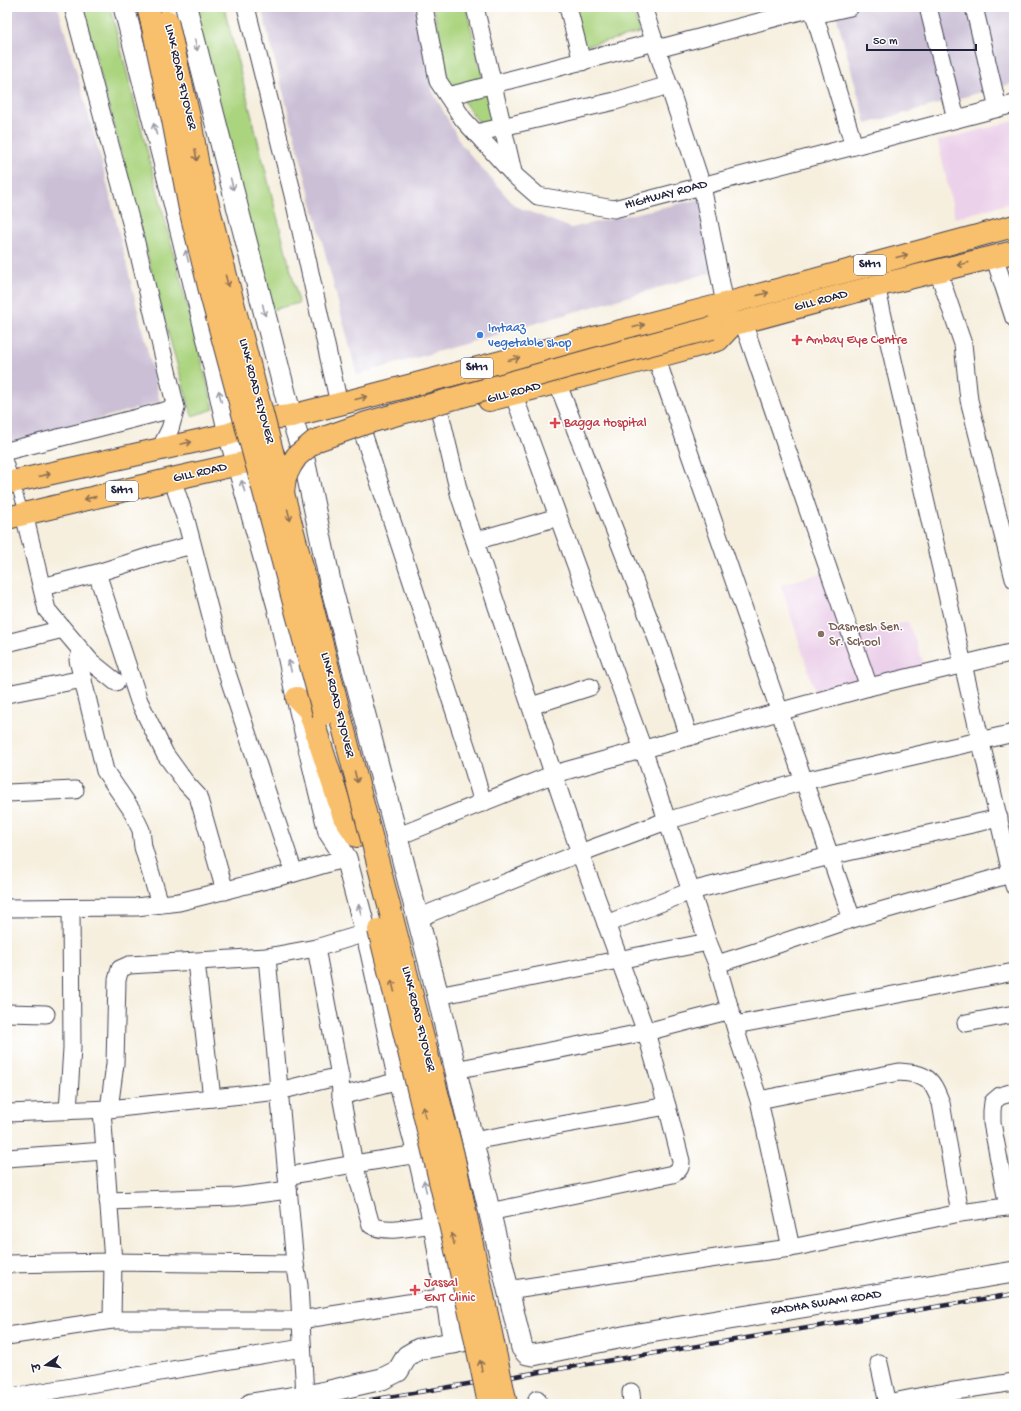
<svg xmlns="http://www.w3.org/2000/svg" width="1021" height="1411" viewBox="0 0 1021 1411" font-family="'Gochi Hand','Playpen Sans Deva',sans-serif">
<rect width="100%" height="100%" fill="#fff"/>
<filter id="ink" filterUnits="userSpaceOnUse"><feTurbulence type="fractalNoise" baseFrequency=".025" numOctaves="2"/><feDisplacementMap in="SourceGraphic" scale="8" xChannelSelector="R" yChannelSelector="G"/><feConvolveMatrix kernelMatrix="1 2 1 2 8 2 1 2 1" color-interpolation-filters="sRGB"/></filter>
<filter id="wash" filterUnits="userSpaceOnUse"><feTurbulence type="fractalNoise" baseFrequency=".012" numOctaves="4" result="noise"/><feDisplacementMap in="SourceGraphic" scale="16" xChannelSelector="R" yChannelSelector="G"/><feGaussianBlur stdDeviation="0.9" result="paint"/><feColorMatrix in="noise" values="0 0 0 0 0 0 0 0 0 0 0 0 0 0 0 0 0 1.4 0 .05"/><feComposite in="paint" operator="in"/></filter>
<g filter="url(#wash)">
<rect width="100%" height="100%" fill="#f6efde"/>
<!-- built -->
<g fill="#ecd1ea">
<polygon points="1014,121 1014,202 955,218 938,141"/>
<polygon points="825,572 862,683 816,695 781,585"/>
<polygon points="908,622 926,670 876,681 857,632"/>
</g>
<!-- industrial -->
<g fill="#cbbfd5">
<polygon points="7,7 58,7 101,159 160,402 7,444"/>
<polygon points="261,7 415,7 431,88 461,144 515,206 571,228 700,199 716,271 357,375"/>
<polygon points="834,7 1014,7 1014,83 866,124"/>
</g>
<!-- green -->
<g fill="#abd47f" stroke="#667b5d">
<polygon points="83,7 110,7 214,409 192,416 164,319"/>
<polygon points="186,7 224,7 299,303 263,312"/>
<polygon points="433,7 466,7 494,125 478,121 449,82"/>
<polygon points="569,7 632,7 640,33 581,47"/>
</g>
</g>
<g filter="url(#ink)">
<g fill="none" stroke-linecap="round" stroke-linejoin="round">
<defs>
<polyline id="service" points="7,457 24,513"/>
<g id="minor">
<polyline points="73,7 133,230 176,408 170,429 160,449"/>
<polyline points="246,7 293,195 339,404"/>
<polyline points="424,7 438,81 463,119 514,175 538,196 614,209 1014,104"/>
<polyline points="475,7 513,172"/>
<polyline points="568,7 582,62"/>
<polyline points="643,7 702,186 725,304"/>
<polyline points="812,7 854,146"/>
<polyline points="928,7 956,119"/>
<polyline points="974,7 998,108"/>
<polyline points="814,15 850,7"/>
<polyline points="657,49 812,8"/>
<polyline points="448,96 655,42"/>
<polyline points="476,133 615,101 669,85"/>
<polyline points="994,256 1014,318"/>
<polyline points="938,271 963,344 969,400 1014,579"/>
<polyline points="876,286 1014,886"/>
<polyline points="743,322 869,687"/>
<polyline points="656,357 852,919"/>
<polyline points="557,382 662,652 689,737"/>
<polyline points="513,393 643,749 708,942 717,964 740,1044 759,1100 791,1248"/>
<path d="M440,413L460,497L580,853L646,1032L667,1106L681,1161C681,1168 679,1170 673,1174L489,1212"/>
<polyline points="363,433 469,755 483,803"/>
<polyline points="7,451 176,408"/>
<polyline points="172,479 186,520 222,658 294,873"/>
<polyline points="24,514 47,610 91,662 116,682"/>
<polyline points="475,541 558,517"/>
<polyline points="97,573 139,701 165,754 186,783 198,796 225,891"/>
<polyline points="42,587 97,573 154,555 192,545"/>
<polyline points="7,643 63,629"/>
<polyline points="82,651 78,660 105,771 131,809 141,830 143,847 160,904"/>
<polyline points="7,694 83,679"/>
<polyline points="531,706 590,687"/>
<polyline points="7,793 75,790"/>
<polyline points="396,837 554,774 869,687 1014,652"/>
<polyline points="7,908 136,907 179,902 294,873 346,858"/>
<polyline points="418,920 430,913 580,853 666,821 804,781 1014,733"/>
<polyline points="606,924 691,891 830,856 999,818"/>
<polyline points="316,948 340,1076"/>
<polyline points="267,957 295,1264 299,1285 305,1396"/>
<polyline points="196,962 212,1098"/>
<polyline points="717,964 758,951 852,919 1014,873"/>
<polyline points="438,996 708,942"/>
<polyline points="7,1013 46,1014"/>
<polyline points="966,1023 1014,1014"/>
<polyline points="735,1025 1014,972"/>
<polyline points="455,1070 646,1032 731,1010"/>
<path d="M341,1096L354,1164L371,1225C386,1234 416,1226 434,1224"/>
<path d="M759,1100L899,1072C927,1074 931,1077 941,1103L960,1213"/>
<polyline points="109,1109 115,1064 117,980 120,969 129,965 267,957 316,948 366,933"/>
<polyline points="102,1110 113,1262 112,1320"/>
<polyline points="68,1111 72,1048 71,908"/>
<polyline points="7,1113 109,1109 279,1091 340,1076 341,1096 399,1081"/>
<polyline points="472,1141 667,1106"/>
<polyline points="7,1158 104,1151"/>
<polyline points="287,1176 354,1164 418,1154"/>
<polyline points="108,1201 234,1197 288,1190"/>
<polyline points="1008,1207 992,1123 992,1111 993,1102 1000,1096 1014,1092"/>
<polyline points="7,1264 110,1262 295,1264"/>
<polyline points="508,1290 736,1255 791,1248 960,1213 1014,1206"/>
<polyline points="7,1336 112,1320 300,1320 446,1297"/>
<polyline points="879,1363 888,1404"/>
<polyline points="631,1392 632,1404"/>
<polyline points="7,1398 302,1348"/>
<polyline points="537,1399 538,1404"/>
<polyline points="888,1403 928,1395 1014,1382"/>
</g>
<g id="tertiary">
<polyline points="124,7 164,162 208,341 229,434 278,607 297,698 329,832 346,858 371,952 399,1081 418,1154 434,1224 454,1343"/>
<polyline points="186,7 291,416 302,450 331,586 387,799 438,996 522,1348 527,1354 533,1355 638,1334 1014,1272"/>
<polyline points="251,1404 321,1393 382,1379 398,1371 407,1356 419,1349 468,1340"/>
</g>
<g id="primary">
<polyline points="148,7 152,23"/>
<polyline points="719,327 743,322 876,286 1014,252"/>
<polyline points="489,400 656,357 718,340 733,324"/>
<polyline points="7,483 229,434 270,418 291,416 339,404 725,304 1014,226"/>
<polyline points="7,518 172,479 274,456"/>
<polyline points="297,698 309,710 344,817 357,836"/>
</g>
</defs>
<!-- service casing -->
<use href="#service" stroke="#424153" stroke-width="10"/>
<!-- minor casing -->
<use href="#minor" stroke="#424153" stroke-width="19"/>
<!-- tertiary casing -->
<use href="#tertiary" stroke="#424153" stroke-width="23"/>
<!-- primary casing -->
<use href="#primary" stroke="#424153" stroke-width="24"/>
<!-- service -->
<use href="#service" stroke="#fff" stroke-width="8"/>
<!-- minor -->
<use href="#minor" stroke="#fff" stroke-width="17"/>
<!-- tertiary -->
<use href="#tertiary" stroke="#fff" stroke-width="21"/>
<!-- primary -->
<use href="#primary" stroke="#f8bf6c" stroke-width="22"/>
<defs>
<polyline id="rail" points="346,1404 1014,1294"/>
</defs>
<!-- rail casing -->
<use href="#rail" stroke="#22223b" stroke-width="4.5"/>
<!-- rail -->
<use href="#rail" stroke="#fff" stroke-width="3" stroke-dasharray="9" stroke-linecap="butt"/>
<defs>
<g id="primary-bridge">
<polyline points="167,21 191,126 198,166 227,280 283,493 453,1155 506,1404"/>
<polyline points="152,23 173,120 190,209 211,295 324,714"/>
<polyline points="283,493 285,477 291,465 297,456 315,441 366,423 595,359 712,328"/>
<path d="M379,930C418,1087 457,1245 489,1404"/>
</g>
</defs>
<!-- primary-bridge casing -->
<use href="#primary-bridge" stroke="#424153" stroke-width="24" stroke-linecap="butt"/>
<!-- primary-bridge -->
<use href="#primary-bridge" stroke="#f8bf6c" stroke-width="22"/>
</g>
<!-- one-way arrows -->
<defs><path id="oneway-shaft" d="M-6 0H5M1.5-3L5.5 0L1.5 3" fill="none" stroke-width="1.6" stroke-linecap="round" stroke-linejoin="round"/></defs>
<g stroke="#9c9ca7">
<use href="#oneway-shaft" transform="translate(196 45) rotate(76)"/>
<use href="#oneway-shaft" transform="translate(155 129) rotate(-105)"/>
<use href="#oneway-shaft" transform="translate(232 184) rotate(76)"/>
<use href="#oneway-shaft" transform="translate(187 256) rotate(-104)"/>
<use href="#oneway-shaft" transform="translate(264 310) rotate(76)"/>
<use href="#oneway-shaft" transform="translate(220 396) rotate(-103)"/>
<use href="#oneway-shaft" transform="translate(243 486) rotate(-106)"/>
<use href="#oneway-shaft" transform="translate(290 666) rotate(-102)"/>
<use href="#oneway-shaft" transform="translate(360 910) rotate(-105)"/>
<use href="#oneway-shaft" transform="translate(425 1186) rotate(-103)"/>
</g>
<g stroke="#8d7054">
<use href="#oneway-shaft" transform="translate(196 155) rotate(80)"/>
<use href="#oneway-shaft" transform="translate(902 256) rotate(-15)"/>
<use href="#oneway-shaft" transform="translate(963 264) rotate(166)"/>
<use href="#oneway-shaft" transform="translate(227 281) rotate(75)"/>
<use href="#oneway-shaft" transform="translate(763 294) rotate(-15)"/>
<use href="#oneway-shaft" transform="translate(639 326) rotate(-15)"/>
<use href="#oneway-shaft" transform="translate(514 359) rotate(-15)"/>
<use href="#oneway-shaft" transform="translate(361 398) rotate(-15)"/>
<use href="#oneway-shaft" transform="translate(186 443) rotate(-12)"/>
<use href="#oneway-shaft" transform="translate(45 475) rotate(-13)"/>
<use href="#oneway-shaft" transform="translate(90 498) rotate(167)"/>
<use href="#oneway-shaft" transform="translate(289 515) rotate(76)"/>
<use href="#oneway-shaft" transform="translate(356 777) rotate(76)"/>
<use href="#oneway-shaft" transform="translate(393 986) rotate(-104)"/>
<use href="#oneway-shaft" transform="translate(424 1112) rotate(-104)"/>
<use href="#oneway-shaft" transform="translate(453 1239) rotate(-103)"/>
<use href="#oneway-shaft" transform="translate(481 1366) rotate(-101)"/>
</g>
</g>
<!-- markers -->
<circle fill="#3f7fe0" stroke="#fff" stroke-width="1.5" cx="480" cy="335" r="4"/>
<g fill="#e0444e" stroke="#fff" stroke-width="1.5">
<path d="M795 334h4v4h4v4h-4v4h-4v-4h-4v-4h4z"/>
<path d="M553 417h4v4h4v4h-4v4h-4v-4h-4v-4h4z"/>
<path d="M413 1284h4v4h4v4h-4v4h-4v-4h-4v-4h4z"/>
</g>
<circle fill="#8d6e63" stroke="#fff" stroke-width="1.5" cx="821" cy="634" r="4"/>
<g text-anchor="middle" dominant-baseline="central" stroke-width="3" stroke-linejoin="round" paint-order="stroke">
<!-- shield labels -->
<g fill="#fff" stroke="#646476" stroke-width="1">
<rect x="854" y="255" width="32" height="20" rx="3"/>
<rect x="461" y="358" width="32" height="20" rx="3"/>
<rect x="106" y="481" width="32" height="20" rx="3"/>
</g>
<g font-size="12" font-weight="bold" fill="#22223b">
<text x="870" y="265">SH11</text>
<text x="477" y="368">SH11</text>
<text x="122" y="491">SH11</text>
</g>
<!-- street labels -->
<g font-size="13" fill="#22223b" stroke="#fff">
<text transform="translate(180 77) rotate(77)">LINK ROAD FLYOVER</text>
<text transform="translate(666 195) rotate(-15)">HIGHWAY ROAD</text>
<text transform="translate(821 301) rotate(-15)">GILL ROAD</text>
<text transform="translate(256 391) rotate(75)">LINK ROAD FLYOVER</text>
<text transform="translate(514 393) rotate(-15)">GILL ROAD</text>
<text transform="translate(200 473) rotate(-13)">GILL ROAD</text>
<text transform="translate(337 705) rotate(76)">LINK ROAD FLYOVER</text>
<text transform="translate(418 1019) rotate(76)">LINK ROAD FLYOVER</text>
<text transform="translate(826 1303) rotate(-9)">RADHA SWAMI ROAD</text>
</g>
<!-- shop labels -->
<g font-size="13" fill="#366cbe" stroke="#fff" text-anchor="start">
<text x="488" y="328">Imtaaz<tspan x="488" dy="15">vegetable shop</tspan></text>
</g>
<!-- health labels -->
<g font-size="13" fill="#be3a42" stroke="#fff" text-anchor="start">
<text x="806" y="340">Ambay Eye Centre</text>
<text x="564" y="423">Bagga Hospital</text>
<text x="424" y="1283">Jassal<tspan x="424" dy="15">ENT Clinic</tspan></text>
</g>
<!-- education labels -->
<g font-size="13" fill="#785e54" stroke="#fff" text-anchor="start">
<text x="829" y="627">Dasmesh Sen.<tspan x="829" dy="15">Sr. School</tspan></text>
</g>
</g>
<!-- margin -->
<rect width="1021" height="1411" fill="none" stroke="#fff" stroke-width="24"/>
<!-- north arrow -->
<g transform="translate(46 1365) rotate(257)" stroke="#ffffff" stroke-width="3" paint-order="stroke">
<path d="M0-3L7 15L0 10L-7 15Z" fill="#22223b"/>
<text y="-6" font-size="11" font-weight="bold" text-anchor="middle" fill="#22223b">उ</text>
</g>
<!-- scale -->
<path d="M867 44v6h109v-6" fill="none" stroke="#22223b" stroke-width="2"/>
<text x="873" y="44" font-size="12" fill="#22223b" stroke="#ffffff" stroke-width="3" paint-order="stroke">50 m</text>
</svg>
